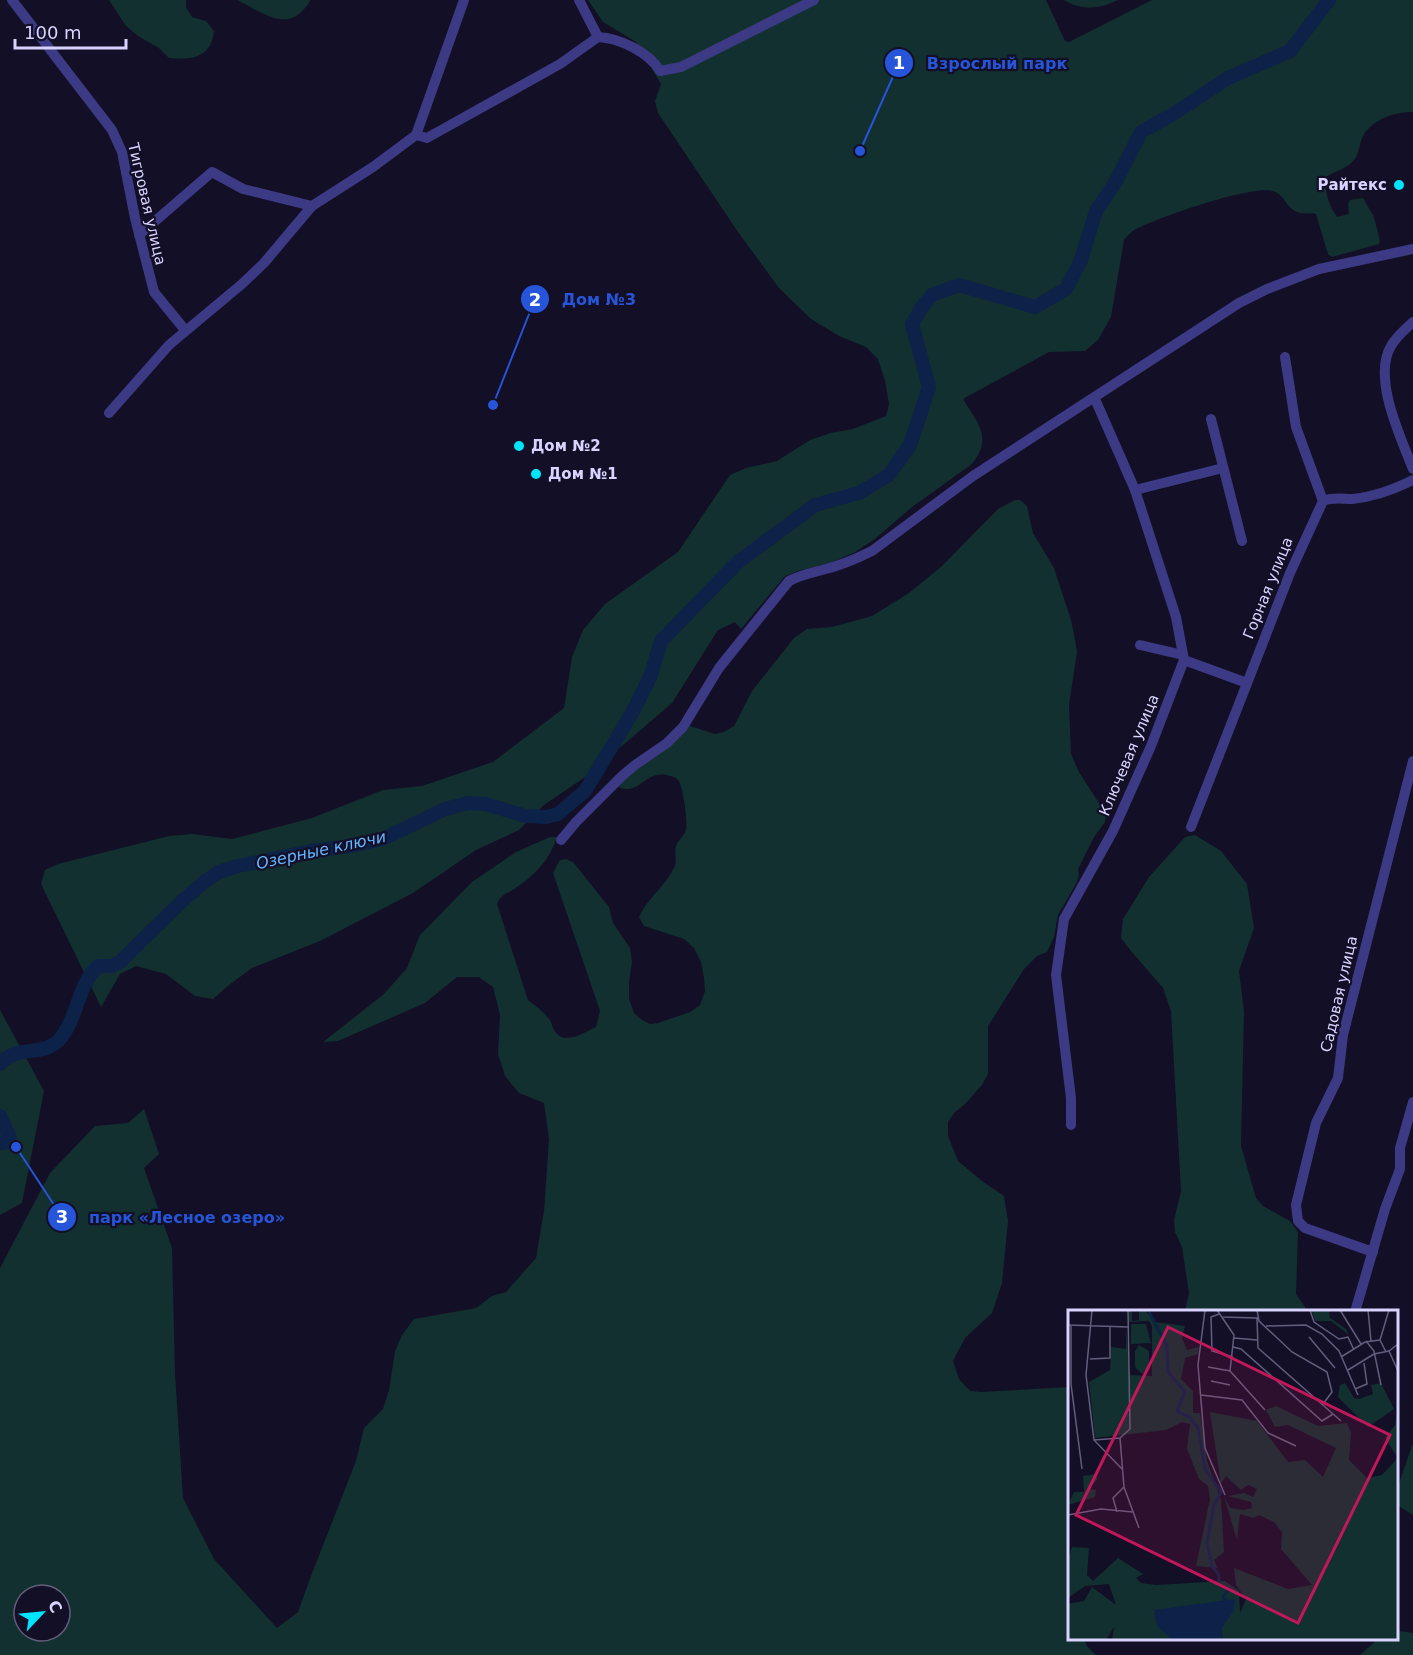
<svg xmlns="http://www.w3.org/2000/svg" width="1413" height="1655" viewBox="0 0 1413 1655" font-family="'DejaVu Sans',sans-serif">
<rect width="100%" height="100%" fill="#130f26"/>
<!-- green -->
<g fill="#12302f" fill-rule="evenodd">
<path d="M109,0H186V7L192,17L206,21L214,31C211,58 192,60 169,58L159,48L138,36L126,26Z"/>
<path d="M237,0H310V1C289,35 265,14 237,0Z"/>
<path d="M588,0H1046L1065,41L1069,42L1152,0H1413V112C1394,112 1376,118 1364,134C1359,142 1360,153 1354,160C1347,169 1335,171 1326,177C1323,188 1330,208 1337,217L1349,214L1348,204L1350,200L1363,198L1374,217L1380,241L1379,244L1332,257L1328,254L1316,214C1310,212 1304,215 1297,212C1286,208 1285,195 1273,191C1250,185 1157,218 1134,230C1130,233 1127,237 1124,240L1111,317L1098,340L1085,351L1049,352L963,399C978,423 993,438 972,464L912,507L875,539L855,552L830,563L801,570L785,576L741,629L735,622L718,630L672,703L588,775L544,805L519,830L476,850L413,893L320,941L252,968L229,985L213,999L195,996L166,974L136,966L120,974L101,1007L41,884L45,870L58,864L169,836L192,834L232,839L312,818L383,790L422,786L493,762L564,708L572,657L583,630L605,604L678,552L730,475L746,468L777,461L810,440L831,433L853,429L886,416L889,404L885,381L878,359L866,347L839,336L811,319L779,288L738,232L658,113L655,101L661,84L636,42L603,22Z"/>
<path d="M1064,0H1118C1100,9 1082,11 1064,0Z"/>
<path d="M1015,500H1020L1027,506L1033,533L1054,568L1071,620L1075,640L1077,652L1069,705L1071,754L1079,772L1106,814L1105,822L1094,837L1078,869L1079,876L1076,884L1058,915L1054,937L1047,952L1037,956L1024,969L988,1026V1074L982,1085L965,1104L954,1113L948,1122V1136L958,1161L982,1181L1004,1196L1008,1221L1002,1283L992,1313L965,1338L953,1361L959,1379L970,1391L981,1392L1069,1387L1070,1638L1085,1639L1086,1645L1096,1655H0V1268L50,1173L95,1126L128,1123L144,1109L159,1154L144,1168L172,1248L175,1373L183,1498L214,1559L277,1628L298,1612L311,1576L356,1461L364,1428L383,1409L389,1390L395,1351L402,1335L414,1319L476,1308L492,1296L506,1292L536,1258L544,1211L549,1139L544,1103L519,1093L505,1076L498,1054L500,1015L493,987L479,977H457L425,1003L338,1041L323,1042L384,994L407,968L420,935L472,882L516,852L550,837H557C550,860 534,876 514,889C506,894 501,895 497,904L528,1000C536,1006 544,1012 550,1020C552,1024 553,1030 556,1033C566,1045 585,1032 596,1027L600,1011L553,873L560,860L566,859L573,862L609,907L613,923L630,948L632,962L629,982V999L634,1013L642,1020L650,1024L658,1023L690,1012L700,1005L705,991L704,978L701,962L694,948L684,939L644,926L639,917C647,899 665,886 674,868C678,862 674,853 676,846C678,840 684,836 686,830C688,823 683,785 678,780C676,777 673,777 670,776C646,768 639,797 619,787L621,783L687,725L715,734L724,732L734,726L752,691L794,638L807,629L832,627L872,616L909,593L941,567L998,509ZM24,1595H60V1631H24Z"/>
<polygon points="1195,835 1221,851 1247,884 1254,928 1239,971 1244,1012 1241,1146 1256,1198 1263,1206 1290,1221 1298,1232 1296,1294 1308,1311 1185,1311 1189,1293 1182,1247 1175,1232 1174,1220 1181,1191 1171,1011 1163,988 1131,951 1121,938 1123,919 1149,877 1185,837"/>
<polygon points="0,1010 44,1091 22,1203 0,1215"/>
<polygon points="1413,1443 1413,1515 1397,1505 1397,1489"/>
<polygon points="1399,1631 1413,1633 1413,1655 1360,1655 1378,1639 1396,1638 1397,1632"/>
</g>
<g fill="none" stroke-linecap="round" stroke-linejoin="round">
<!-- river -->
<g stroke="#0c2248" stroke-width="14">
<path d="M0,1064C19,1043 42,1058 59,1040C78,1019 77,985 98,966H112L121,961L181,902L204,882L219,872L238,866L312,851L356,845L385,838L445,809L468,803L485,804L526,816L546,817L558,814L585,791L632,713L651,675L661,641L738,562L815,505L859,493L889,475L910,445L929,387L912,324L922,307L932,295L959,285L1035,307L1066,289L1081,260L1096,211L1115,183L1141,132L1175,113L1228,78L1290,51L1329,0"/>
<polyline points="0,1116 10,1138 7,1142 0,1143"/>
</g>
<!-- minor -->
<g stroke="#3d3a85" stroke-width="10">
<polyline points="12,0 112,130 122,152 135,218 154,292 185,330"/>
<polyline points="579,0 598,37"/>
<polyline points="416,135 464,0"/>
<polyline points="139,235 212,172 243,189 312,206"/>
<path d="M1413,322C1405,329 1396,337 1391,346C1372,378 1401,438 1413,469"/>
<polyline points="1285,357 1296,427 1323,501"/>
<path d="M109,413L169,345L242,284L264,263L312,206L373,167L416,135L427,138L560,64L598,37C619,38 649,52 660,71L681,67L814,0"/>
<polyline points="1211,419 1242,541"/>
<polyline points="1135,490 1223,468"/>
<path d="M1323,501C1332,497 1342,499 1352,499C1374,497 1393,490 1413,480"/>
<polyline points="1140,645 1183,655"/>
<polyline points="1184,660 1247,683"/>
<polyline points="1191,827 1290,573 1323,501"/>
<path d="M561,840L576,822L622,776L635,765L667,743L683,727L719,668L789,581C800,575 810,573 822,570C839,566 856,559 872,551L973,476L1239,303L1267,289L1319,269L1413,249"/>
<polyline points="1071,1125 1071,1098 1056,975 1064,919 1113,831 1151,746 1184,660 1176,617 1135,490 1095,399"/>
<polyline points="1373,1252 1305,1228 1298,1221 1296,1205 1316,1123 1338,1078 1343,1035 1413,761"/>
<polyline points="1355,1312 1385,1209 1400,1169 1400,1148 1413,1102"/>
</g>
</g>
<!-- markers -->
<g fill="#00e5ff" stroke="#130f26" stroke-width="2">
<circle cx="1399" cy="185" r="6"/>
<circle cx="519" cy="446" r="6"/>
<circle cx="536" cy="474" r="6"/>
</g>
<g text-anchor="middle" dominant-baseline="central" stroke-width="4.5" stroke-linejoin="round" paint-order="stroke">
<!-- poi labels -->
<g font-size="15" font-weight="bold" fill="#d9d4ff" stroke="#130f26" text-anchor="start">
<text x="1387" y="185" text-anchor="end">Райтекс</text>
<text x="531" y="446">Дом №2</text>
<text x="548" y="474">Дом №1</text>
</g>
<!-- street labels -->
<g font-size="15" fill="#d9d4ff" stroke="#130f26">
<text transform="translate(147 204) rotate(77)">Тигровая улица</text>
<text transform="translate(1268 588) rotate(-68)">Горная улица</text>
<text transform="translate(1129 755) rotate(-67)">Ключевая улица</text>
<text transform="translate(1339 994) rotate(-77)">Садовая улица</text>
</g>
<!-- water labels -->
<g font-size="16" font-style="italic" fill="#62b6ff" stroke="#130f26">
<text transform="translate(321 850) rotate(-12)">Озерные ключи</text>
</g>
</g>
<!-- overview -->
<g transform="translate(1068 1310)">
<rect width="330" height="330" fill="#130f26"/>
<path d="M60,0H64V11L71,10V0H77L87,12L117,16L114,28L119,40L131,37L130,44L117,48L113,69L125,81V103H132L139,151L153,190L156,242L146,250L149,258L128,256L142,189L140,176L131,169L119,139L122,114L114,112L98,120L27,128L21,72L42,60L43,37L58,39V18L62,65L84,66V16L81,11L61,12ZM244,0H261L262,8L278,19L281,25L263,11H247ZM63,14H78L83,33L63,34ZM71,35L81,41V60L74,64L67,57V41ZM277,73L286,88L291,89L305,84L303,75L313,73L326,99L300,117L270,87L272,75ZM330,95V330H44L46,317L38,330H0V294L16,291L24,277L48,295L41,274L17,276L0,288V249L4,237L21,238L19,265L25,271L50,248L75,264L68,268L73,273L88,275L157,271L171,281L172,303L178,289L168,275L166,258L220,279L244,275L213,239L214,222L206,212L191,205L185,208L172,204L169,230L156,186L162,198L176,200L184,198L183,192L160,186L176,183L185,187L189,179L180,175L173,180L158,166L153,174L142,102L189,111L220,152L237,150L255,167L268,138L220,115L207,117L198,100L208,96L250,116L279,113L283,123L281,150L299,168L314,165L327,151L329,147L317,128L327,115ZM29,164V170L20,179L28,180L27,187L0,195L6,182H16L15,166Z" fill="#12302f"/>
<path d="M167,289L166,301L154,317L155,330L103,329L89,316L86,300Z" fill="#0c2248"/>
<path fill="none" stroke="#0c2248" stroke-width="3" d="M80,0L99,36L100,62L117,82L109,101L121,107L130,118L137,159L153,182L146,195L139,233L144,256L151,265V275L161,279L155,287L161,293"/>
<path fill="none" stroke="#625e7d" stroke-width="1.5" d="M24,0L18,65L26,130L54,159M137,0L130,55L137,138L157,185M149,0L166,25L162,61M189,0L191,11L224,42L259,62L264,82L255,94M242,0L246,12L271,29L280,27L286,40M272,0L293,34M300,0L303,31M151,4L143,7L144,41L165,47M153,7L189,8L190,38L273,111M0,15L60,17M3,15V74L14,159M198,16L238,15L254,24L271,41L290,85M241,27L267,58M166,28L189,30M298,31L306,41L313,75M165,37L173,39L254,111L265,104M321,41L330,61M318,42L312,30L321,0M306,44L321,41L330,34M273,47L297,32L312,30M22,49L42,48V16M140,57L162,61L197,100M280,60L306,44M143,71L162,75M287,79L299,74L296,53M133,85L174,90L200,123L228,136M52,128L62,119L60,0M52,128L56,177L71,218M26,130L52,128M49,202L45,188L56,177M0,205L33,199L65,202"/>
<path fill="#c2185b" fill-opacity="0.15" stroke="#c2185b" stroke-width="3" d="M100,17L322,125L230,313L8,205Z"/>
<rect width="330" height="330" fill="none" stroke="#d9d4ff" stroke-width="3"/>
</g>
<!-- callouts -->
<path fill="none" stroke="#2655da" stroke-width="2" d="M860 151L899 63M493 405L535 299M16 1147L62 1217"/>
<g fill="#2655da" stroke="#130f26" stroke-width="2">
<circle cx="860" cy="151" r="6"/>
<circle cx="493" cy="405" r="6"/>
<circle cx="16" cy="1147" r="6"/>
<circle cx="899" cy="63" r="15"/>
<circle cx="535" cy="299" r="15"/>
<circle cx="62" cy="1217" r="15"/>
</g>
<g font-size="18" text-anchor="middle" font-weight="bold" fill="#fff">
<text x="899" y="69">1</text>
<text x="535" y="306">2</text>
<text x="62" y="1223">3</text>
</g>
<g font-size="16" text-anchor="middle" font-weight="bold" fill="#2655da" stroke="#130f26" stroke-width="4.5" stroke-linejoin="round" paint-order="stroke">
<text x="997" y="69">Взрослый парк</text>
<text x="599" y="305">Дом №3</text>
<text x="187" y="1223">парк «Лесное озеро»</text>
</g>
<!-- north arrow -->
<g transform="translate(42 1613) rotate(64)"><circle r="28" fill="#130f26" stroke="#625e7d" stroke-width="1.5"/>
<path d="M0-4.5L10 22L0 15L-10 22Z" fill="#00e5ff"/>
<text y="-9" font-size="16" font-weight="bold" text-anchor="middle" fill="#d9d4ff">С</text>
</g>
<!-- scale -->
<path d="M15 39v9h111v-9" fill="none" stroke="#d9d4ff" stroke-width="3"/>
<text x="24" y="39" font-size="18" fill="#d9d4ff" stroke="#130f26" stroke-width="4.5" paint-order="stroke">100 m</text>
</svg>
